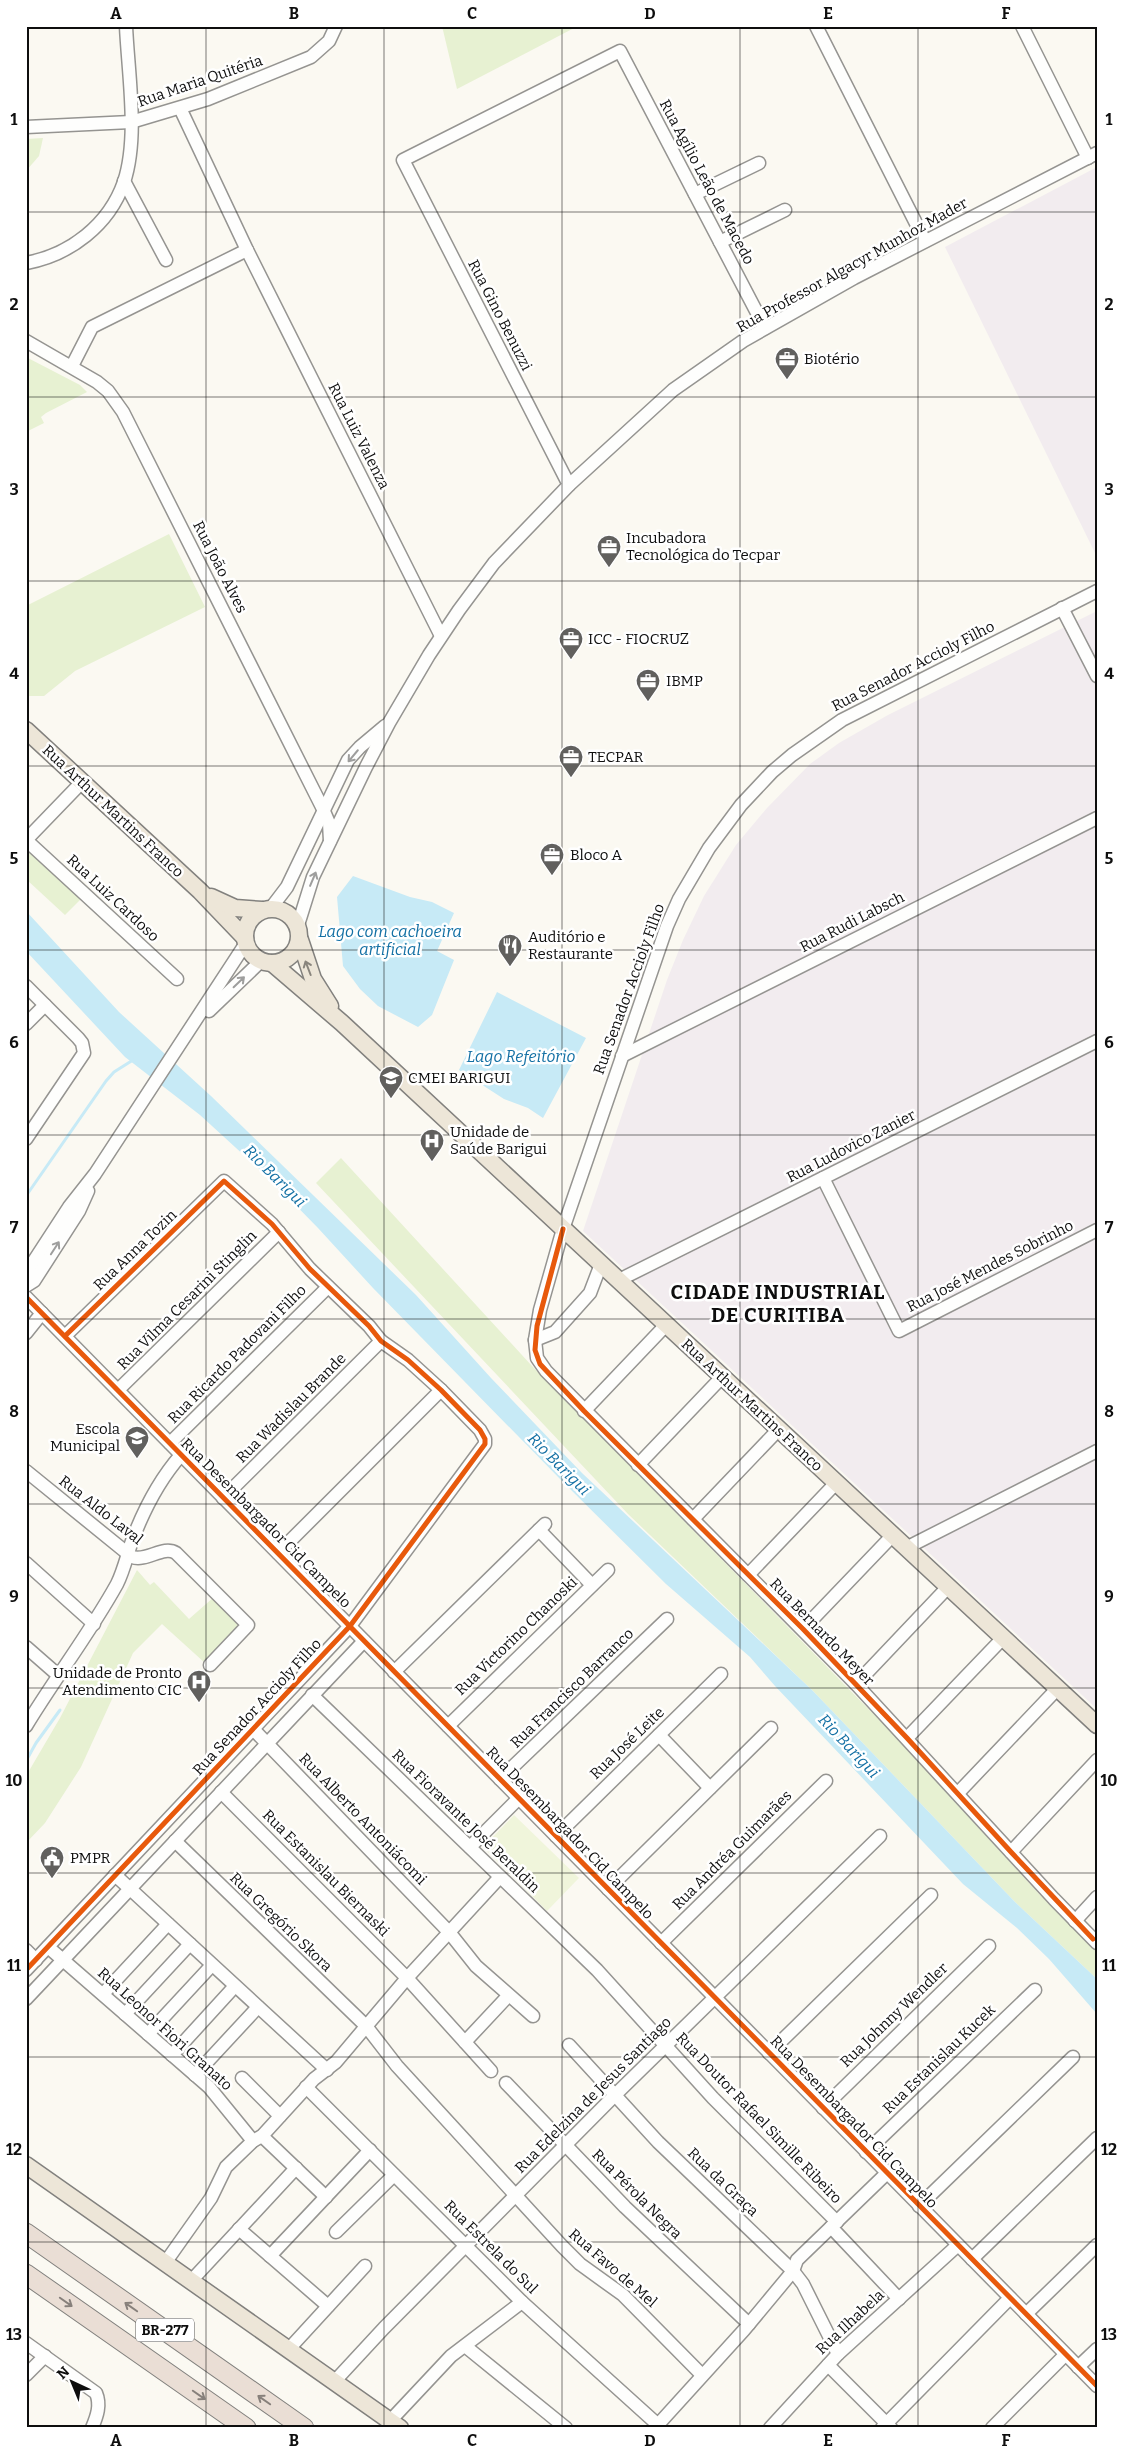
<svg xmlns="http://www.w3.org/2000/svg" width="1123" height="2454" viewBox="0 0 1123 2454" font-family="Bitter,serif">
<rect width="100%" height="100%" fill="#fbf9f2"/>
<!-- industrial -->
<g fill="#f2ecef">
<polygon points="1097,167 1097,557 945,247"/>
<polygon points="1097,611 1097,1709 583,1231 667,980 683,940 704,896 736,845 767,808 810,764 839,743 888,715"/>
</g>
<!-- green -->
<g fill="#e7f1d2">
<polygon points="442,26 578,26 457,89"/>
<polygon points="43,138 39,156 26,171 26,139"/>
<polygon points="26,357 80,385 87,392 46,413 41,417 44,423 26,432"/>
<polygon points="169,534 205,607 75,671 44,696 26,696 26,606"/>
<polygon points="26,846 82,898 65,915 26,879"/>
<polygon points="341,1158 532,1366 890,1731 1040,1895 1097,1948 1097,1979 1015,1902 813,1691 628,1514 316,1183"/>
<polygon points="137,1570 150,1585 154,1582 189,1619 214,1597 241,1626 205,1663 162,1624 133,1653 81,1767 45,1823 26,1843 26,1776 60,1718"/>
</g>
<!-- pitch -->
<polygon fill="#f0f5db" points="514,1815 579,1878 547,1911 483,1847"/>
<!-- water -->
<g fill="#c7eaf6">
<polygon points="353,876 410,897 432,902 454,913 437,951 454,960 432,1015 418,1027 378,1006 360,989 343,966 337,897"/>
<polygon points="26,911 119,1012 211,1096 416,1295 491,1378 582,1473 813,1691 1015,1902 1097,1979 1097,2014 1049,1959 1017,1928 963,1884 775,1686 750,1657 666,1584 562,1481 373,1288 318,1228 270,1179 200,1115 125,1057 26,951"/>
<polygon points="497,992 586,1038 543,1118 528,1108 504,1099 459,1070"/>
</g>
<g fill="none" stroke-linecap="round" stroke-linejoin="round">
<!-- stream -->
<g stroke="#c7eaf6" stroke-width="3">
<polyline points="26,1196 106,1081 114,1072 133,1060"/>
<polyline points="26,1761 36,1743 60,1710"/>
</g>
<defs>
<g id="minor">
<polyline points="816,26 925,241"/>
<polyline points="1022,26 1088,158"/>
<polyline points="180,108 247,250 441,636"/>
<polyline points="26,127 131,122 208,99 311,57 329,41 336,26"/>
<polyline points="124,181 166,260"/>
<polyline points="695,194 759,163"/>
<polyline points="720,242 785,210"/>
<path d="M26,263C70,255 109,225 124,182C139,137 128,73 126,26"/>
<polyline points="26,341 97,382 108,391 123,412 323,809 329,823 330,841"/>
<polyline points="72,366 92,327 247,250"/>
<polyline points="569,485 403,160 620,51 765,328"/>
<polyline points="1097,591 842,720 792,755 772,772 741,805 709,848 679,899 667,926 563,1229 540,1310 535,1340 537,1358 546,1371 856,1684 1054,1899 1097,1943"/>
<polyline points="1062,608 1097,676"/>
<polyline points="81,783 26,840 177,979"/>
<polyline points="271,908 287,887 348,760 360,747 385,726"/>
<polyline points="298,925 313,877 366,767 389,723 429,655 459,610 494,563 569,485 673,390 743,341 854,278 1097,153"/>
<polyline points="26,986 78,1038 82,1043 84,1053 26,1139"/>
<polyline points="209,1011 261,961"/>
<polyline points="26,1024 45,1005"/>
<polyline points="622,1056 1097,818"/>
<polyline points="823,1178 899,1331 1097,1230"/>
<polyline points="26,1273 69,1207 95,1174 246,943"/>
<polyline points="619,1280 1097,1041"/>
<polyline points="26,1286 34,1281 79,1211 88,1191"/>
<polyline points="26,1297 1097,2386"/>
<polyline points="26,1333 42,1313"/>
<polyline points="535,1340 555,1332 590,1293 601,1264"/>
<polyline points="118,1390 279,1232"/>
<polyline points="584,1411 666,1325"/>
<polyline points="170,1443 328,1287"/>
<polyline points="638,1465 722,1377"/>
<path d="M26,1471L132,1557C147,1562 163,1545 176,1553L248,1625L210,1665"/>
<polyline points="223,1498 381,1341"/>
<polyline points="693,1519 779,1429"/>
<polyline points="539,1530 592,1585"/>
<polyline points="906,1548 1097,1451"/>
<polyline points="278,1553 441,1390"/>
<polyline points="26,1563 94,1624"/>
<polyline points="748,1575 836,1483"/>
<polyline points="803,1629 893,1535"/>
<polyline points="26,1647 58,1675"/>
<polyline points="394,1672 545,1524"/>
<polyline points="856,1684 948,1587"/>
<polyline points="312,1695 597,1970 713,2098 837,2222"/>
<path d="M26,1726C55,1678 90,1633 117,1584C124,1570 127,1555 132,1541C144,1509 159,1480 181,1455"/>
<polyline points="448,1726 608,1570"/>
<polyline points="253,1729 449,1932 476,1966 533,2016"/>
<polyline points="659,1735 710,1788"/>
<polyline points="907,1738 1003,1638"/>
<polyline points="500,1779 667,1619"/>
<polyline points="221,1792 407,1978 491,2071"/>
<polyline points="958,1793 1057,1689"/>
<polyline points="556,1836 721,1674"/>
<polyline points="175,1841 366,2026 397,2066 562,2246 580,2264 623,2295 702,2375"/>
<polyline points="470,1847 519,1798"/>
<polyline points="1011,1852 1097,1760"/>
<polyline points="115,1875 327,2070"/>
<polyline points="608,1889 771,1728"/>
<polyline points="1075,1921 1097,1897"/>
<polyline points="661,1943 826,1781"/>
<polyline points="48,1947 209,2087 253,2141"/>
<polyline points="26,1950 36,1960"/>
<polyline points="26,1970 350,1626 485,1444 485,1439 480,1430 441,1390 408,1360 381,1341 369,1326 310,1269 272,1224 224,1181 65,1336"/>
<polyline points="103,1994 168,1924"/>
<polyline points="26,1999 364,1641"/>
<polyline points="125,2014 190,1944"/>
<polyline points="148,2034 212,1965"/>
<polyline points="465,2042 508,1996"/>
<polyline points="569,2045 658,2142 793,2271 803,2284 838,2354"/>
<polyline points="769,2053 931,1895"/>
<polyline points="172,2055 235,1986"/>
<polyline points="195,2075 258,2007"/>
<polyline points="242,2078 280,2116"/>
<polyline points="506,2083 625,2207 749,2324"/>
<polyline points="306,2087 522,2302 657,2424"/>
<polyline points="823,2108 989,1946"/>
<polyline points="262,2136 326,2197"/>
<polyline points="866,2152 1035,1990"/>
<polyline points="919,2206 1073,2057"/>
<polyline points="831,2227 899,2299"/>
<polyline points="239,2229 328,2306"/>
<polyline points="336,2232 394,2175"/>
<polyline points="270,2256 370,2150"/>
<polyline points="972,2259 1097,2138"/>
<polyline points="165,2263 211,2198 226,2167 253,2141 262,2136 314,2079 336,2062 407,1978 500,1877"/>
<polyline points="191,2281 296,2168"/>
<polyline points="1026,2314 1097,2245"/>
<path d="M26,2343L96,2393C101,2405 97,2416 92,2428"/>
<polyline points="465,2346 566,2428"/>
<polyline points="288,2350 365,2266"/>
<polyline points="828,2365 891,2428"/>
<polyline points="1078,2367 1097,2349"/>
<polyline points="26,2375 45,2356"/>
<polyline points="334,2382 384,2328 616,2094 880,1836"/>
<polyline points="390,2421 451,2356 522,2302"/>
<polyline points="655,2428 744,2330 793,2271 797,2260 887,2173"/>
<polyline points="770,2428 838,2354 958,2245"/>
<polyline points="882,2428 1010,2298"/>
<polyline points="992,2428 1065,2355"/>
</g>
<g id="major">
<polyline points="26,730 200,891 245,938"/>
<polyline points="211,897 235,908 262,910"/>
<circle cx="272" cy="936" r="27"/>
<polyline points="300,940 313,979 330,1006"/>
<polyline points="272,963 342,1023 1097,1725"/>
<polyline points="26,2165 400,2428"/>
</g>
<g id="highway">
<polyline points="26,2233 304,2428"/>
<polyline points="26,2274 246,2428"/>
</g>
</defs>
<!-- minor casing -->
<use href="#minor" stroke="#959491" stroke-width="15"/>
<!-- major casing -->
<use href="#major" stroke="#82817e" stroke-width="19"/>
<!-- highway casing -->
<use href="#highway" stroke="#82817e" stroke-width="21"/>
<!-- minor -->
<use href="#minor" stroke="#fefefd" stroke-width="12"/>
<!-- major -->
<use href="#major" stroke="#ede6d8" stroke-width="16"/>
<!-- highway -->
<use href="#highway" stroke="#eaded5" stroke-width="19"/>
<defs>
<g id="cycleway">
<polyline points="563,1229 537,1326 535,1350 540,1364 584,1411 803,1629 907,1738 1011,1852 1093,1939"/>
<polyline points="26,1297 1097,2386"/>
<polyline points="26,1970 350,1626 485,1444 485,1439 480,1430 441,1390 408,1360 381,1341 369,1326 310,1269 272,1224 224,1181 65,1336"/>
</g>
</defs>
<!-- cycleway casing -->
<use href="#cycleway" stroke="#fff" stroke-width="8"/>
<!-- cycleway -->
<use href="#cycleway" stroke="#e8590c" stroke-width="5"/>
</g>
<!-- one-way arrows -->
<defs><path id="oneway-shaft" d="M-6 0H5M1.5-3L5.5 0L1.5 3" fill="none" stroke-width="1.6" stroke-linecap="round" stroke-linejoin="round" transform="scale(1.25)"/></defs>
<g stroke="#9e9e9d">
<use href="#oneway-shaft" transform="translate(353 756) rotate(130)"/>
<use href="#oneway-shaft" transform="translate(313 879) rotate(-67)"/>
<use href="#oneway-shaft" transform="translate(239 982) rotate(-44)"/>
<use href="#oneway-shaft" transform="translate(55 1248) rotate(-57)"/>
</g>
<use stroke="#89857d" href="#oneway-shaft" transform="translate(308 968) rotate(-111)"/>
<g stroke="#87807b">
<use href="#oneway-shaft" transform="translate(66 2302) rotate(35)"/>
<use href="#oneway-shaft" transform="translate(131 2307) rotate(-145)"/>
<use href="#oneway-shaft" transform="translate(199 2395) rotate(35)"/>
<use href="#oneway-shaft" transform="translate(264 2400) rotate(-145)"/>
</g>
<!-- grid -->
<path fill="none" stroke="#0e0e0e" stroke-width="1" stroke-opacity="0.55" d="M206,26V2428M384,26V2428M562,26V2428M740,26V2428M918,26V2428M26,212H1097M26,397H1097M26,581H1097M26,766H1097M26,950H1097M26,1135H1097M26,1319H1097M26,1504H1097M26,1688H1097M26,1873H1097M26,2057H1097M26,2242H1097"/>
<!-- icons -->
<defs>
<symbol id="office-pin" viewBox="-11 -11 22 30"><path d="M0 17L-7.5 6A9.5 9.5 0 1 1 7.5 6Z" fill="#61605e" stroke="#fff"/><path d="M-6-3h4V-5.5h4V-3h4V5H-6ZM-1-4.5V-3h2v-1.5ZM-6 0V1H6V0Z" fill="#fff"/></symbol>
<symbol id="restaurant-pin" viewBox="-11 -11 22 30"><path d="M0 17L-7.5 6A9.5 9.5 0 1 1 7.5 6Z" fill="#61605e" stroke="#fff"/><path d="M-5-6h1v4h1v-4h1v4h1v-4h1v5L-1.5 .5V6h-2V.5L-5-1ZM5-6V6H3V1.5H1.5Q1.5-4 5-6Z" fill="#fff"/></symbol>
<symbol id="school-pin" viewBox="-11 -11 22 30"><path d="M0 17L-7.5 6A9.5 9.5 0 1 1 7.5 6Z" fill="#61605e" stroke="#fff"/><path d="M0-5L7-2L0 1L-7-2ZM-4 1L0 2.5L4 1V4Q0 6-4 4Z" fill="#fff"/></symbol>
<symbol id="hospital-pin" viewBox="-11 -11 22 30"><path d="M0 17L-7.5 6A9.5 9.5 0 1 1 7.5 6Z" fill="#61605e" stroke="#fff"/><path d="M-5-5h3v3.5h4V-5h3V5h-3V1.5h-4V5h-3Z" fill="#fff"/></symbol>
<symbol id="civic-pin" viewBox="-11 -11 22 30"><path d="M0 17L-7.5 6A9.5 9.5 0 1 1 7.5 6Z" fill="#61605e" stroke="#fff"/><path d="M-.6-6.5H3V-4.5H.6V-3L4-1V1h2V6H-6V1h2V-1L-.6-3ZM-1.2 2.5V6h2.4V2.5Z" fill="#fff"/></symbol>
</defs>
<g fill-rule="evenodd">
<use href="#office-pin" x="773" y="345" width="28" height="38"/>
<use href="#office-pin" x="595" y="533" width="28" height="38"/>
<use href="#office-pin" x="557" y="625" width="28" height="38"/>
<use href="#office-pin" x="634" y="667" width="28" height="38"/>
<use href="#office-pin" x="557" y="743" width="28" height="38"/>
<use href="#office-pin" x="538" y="841" width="28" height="38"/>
<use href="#restaurant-pin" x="496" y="932" width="28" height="38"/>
<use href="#school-pin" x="377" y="1064" width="28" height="38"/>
<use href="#hospital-pin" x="418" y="1127" width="28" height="38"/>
<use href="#school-pin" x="123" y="1424" width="28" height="38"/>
<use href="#hospital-pin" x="185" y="1668" width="28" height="38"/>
<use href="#civic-pin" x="38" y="1844" width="28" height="38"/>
</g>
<g text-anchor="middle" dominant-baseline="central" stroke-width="5" stroke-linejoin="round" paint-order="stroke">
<!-- shield labels -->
<rect fill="#fff" stroke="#565656" stroke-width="1" x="136" y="2318.5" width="58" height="23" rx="4"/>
<g font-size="14" font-weight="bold" fill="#0e0e0e">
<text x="165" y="2330">BR-277</text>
</g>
<!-- street labels -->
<g font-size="15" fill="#0e0e0e" stroke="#fff">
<text transform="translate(200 81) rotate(-19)">Rua Maria Quitéria</text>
<text transform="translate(707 182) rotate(62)">Rua Agílio Leão de Macedo</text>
<text transform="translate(852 265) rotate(-29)">Rua Professor Algacyr Munhoz Mader</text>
<text transform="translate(500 315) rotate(63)">Rua Gino Benuzzi</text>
<text transform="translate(359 436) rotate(63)">Rua Luiz Valenza</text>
<text transform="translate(220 567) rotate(63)">Rua João Alves</text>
<text transform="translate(913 666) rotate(-27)">Rua Senador Accioly Filho</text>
<text transform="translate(113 811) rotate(43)">Rua Arthur Martins Franco</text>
<text transform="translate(113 898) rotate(43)">Rua Luiz Cardoso</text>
<text transform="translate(852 922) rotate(-27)">Rua Rudi Labsch</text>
<text transform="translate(629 989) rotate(-70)">Rua Senador Accioly Filho</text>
<text transform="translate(851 1146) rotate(-27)">Rua Ludovico Zanier</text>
<text transform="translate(135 1250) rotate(-44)">Rua Anna Tozin</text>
<text transform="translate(990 1266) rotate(-27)">Rua José Mendes Sobrinho</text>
<text transform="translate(187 1300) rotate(-45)">Rua Vilma Cesarini Stinglin</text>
<text transform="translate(237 1354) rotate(-45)">Rua Ricardo Padovani Filho</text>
<text transform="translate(752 1405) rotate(43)">Rua Arthur Martins Franco</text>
<text transform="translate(291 1408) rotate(-45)">Rua Wadislau Brande</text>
<text transform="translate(101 1510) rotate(38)">Rua Aldo Laval</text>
<text transform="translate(266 1523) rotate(45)">Rua Desembargador Cid Campelo</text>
<text transform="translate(822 1632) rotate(46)">Rua Bernardo Meyer</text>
<text transform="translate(516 1636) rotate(-44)">Rua Victorino Chanoski</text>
<text transform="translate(572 1688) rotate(-44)">Rua Francisco Barranco</text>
<text transform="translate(257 1707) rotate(-47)">Rua Senador Accioly Filho</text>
<text transform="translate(627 1743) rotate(-44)">Rua José Leite</text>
<text transform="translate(363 1819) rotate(46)">Rua Alberto Antoniácomi</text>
<text transform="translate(466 1821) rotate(44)">Rua Fioravante José Beraldin</text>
<text transform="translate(570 1833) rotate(46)">Rua Desembargador Cid Campelo</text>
<text transform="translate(732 1850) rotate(-45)">Rua Andréa Guimarães</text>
<text transform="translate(326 1873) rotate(45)">Rua Estanislau Biernaski</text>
<text transform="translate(281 1922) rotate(44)">Rua Gregório Skora</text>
<text transform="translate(894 2015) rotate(-44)">Rua Johnny Wendler</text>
<text transform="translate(165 2029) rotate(42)">Rua Leonor Fiori Granato</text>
<text transform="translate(939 2059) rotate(-44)">Rua Estanislau Kucek</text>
<text transform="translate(593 2095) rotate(-45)">Rua Edelzina de Jesus Santiago</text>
<text transform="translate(759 2118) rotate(46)">Rua Doutor Rafael Simille Ribeiro</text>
<text transform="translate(854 2122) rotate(46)">Rua Desembargador Cid Campelo</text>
<text transform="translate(723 2182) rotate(44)">Rua da Graça</text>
<text transform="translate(637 2194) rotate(45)">Rua Pérola Negra</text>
<text transform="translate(491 2247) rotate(45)">Rua Estrela do Sul</text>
<text transform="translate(613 2268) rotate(41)">Rua Favo de Mel</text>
<text transform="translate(850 2322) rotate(-43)">Rua Ilhabela</text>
</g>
<!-- poi labels -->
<g font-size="15" fill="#0e0e0e" stroke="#fff" text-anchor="start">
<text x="804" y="359">Biotério</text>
<text x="626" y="538">Incubadora<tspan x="626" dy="17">Tecnológica do Tecpar</tspan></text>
<text x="588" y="639">ICC - FIOCRUZ</text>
<text x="666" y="681">IBMP</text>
<text x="588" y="757">TECPAR</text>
<text x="570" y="855">Bloco A</text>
<text x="528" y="937">Auditório e<tspan x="528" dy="17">Restaurante</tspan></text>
<text x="408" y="1078">CMEI BARIGUI</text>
<text x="450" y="1132">Unidade de<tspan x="450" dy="17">Saúde Barigui</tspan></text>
<text x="120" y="1429" text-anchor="end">Escola<tspan x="120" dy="17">Municipal</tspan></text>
<text x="182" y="1673" text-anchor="end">Unidade de Pronto<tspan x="182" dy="17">Atendimento CIC</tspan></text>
<text x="70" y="1858">PMPR</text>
</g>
<!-- water labels -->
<g font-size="16" font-style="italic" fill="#1370a4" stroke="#fff">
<text x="390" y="931">Lago com cachoeira<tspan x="390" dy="18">artificial</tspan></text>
<text x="521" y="1056">Lago Refeitório</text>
<text transform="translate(275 1176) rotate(45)">Rio Barigui</text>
<text transform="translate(559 1464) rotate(45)">Rio Barigui</text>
<text transform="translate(849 1746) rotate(47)">Rio Barigui</text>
</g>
<!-- district labels -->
<g font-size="20" font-weight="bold" letter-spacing="1" fill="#0e0e0e" stroke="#fff">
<text x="778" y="1292">CIDADE INDUSTRIAL<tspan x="778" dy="23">DE CURITIBA</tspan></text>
</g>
</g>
<!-- border -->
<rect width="1123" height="2454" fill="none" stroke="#ffffff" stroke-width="55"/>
<!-- north arrow -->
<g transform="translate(72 2382) rotate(316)" stroke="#ffffff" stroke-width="4" paint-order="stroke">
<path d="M0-4L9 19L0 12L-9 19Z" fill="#0e0e0e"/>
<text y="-8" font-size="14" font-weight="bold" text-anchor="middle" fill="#0e0e0e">N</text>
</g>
<rect x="28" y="28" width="1068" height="2398" fill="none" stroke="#0e0e0e" stroke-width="2"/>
<g font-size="16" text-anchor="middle" font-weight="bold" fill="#0e0e0e">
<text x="116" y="19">A</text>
<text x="294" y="19">B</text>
<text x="472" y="19">C</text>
<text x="650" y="19">D</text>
<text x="828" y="19">E</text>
<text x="1006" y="19">F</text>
<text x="14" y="125">1</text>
<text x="1109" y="125">1</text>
<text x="14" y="310">2</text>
<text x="1109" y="310">2</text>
<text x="14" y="495">3</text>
<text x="1109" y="495">3</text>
<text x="14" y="679">4</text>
<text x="1109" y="679">4</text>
<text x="14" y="864">5</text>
<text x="1109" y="864">5</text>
<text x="14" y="1048">6</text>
<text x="1109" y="1048">6</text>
<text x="14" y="1233">7</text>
<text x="1109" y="1233">7</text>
<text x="14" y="1417">8</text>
<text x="1109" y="1417">8</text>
<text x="14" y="1602">9</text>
<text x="1109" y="1602">9</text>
<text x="14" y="1786">10</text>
<text x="1109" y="1786">10</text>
<text x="14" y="1971">11</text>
<text x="1109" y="1971">11</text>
<text x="14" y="2155">12</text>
<text x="1109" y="2155">12</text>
<text x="14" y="2340">13</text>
<text x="1109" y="2340">13</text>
<text x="116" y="2446">A</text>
<text x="294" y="2446">B</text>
<text x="472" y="2446">C</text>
<text x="650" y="2446">D</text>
<text x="828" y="2446">E</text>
<text x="1006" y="2446">F</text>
</g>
</svg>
